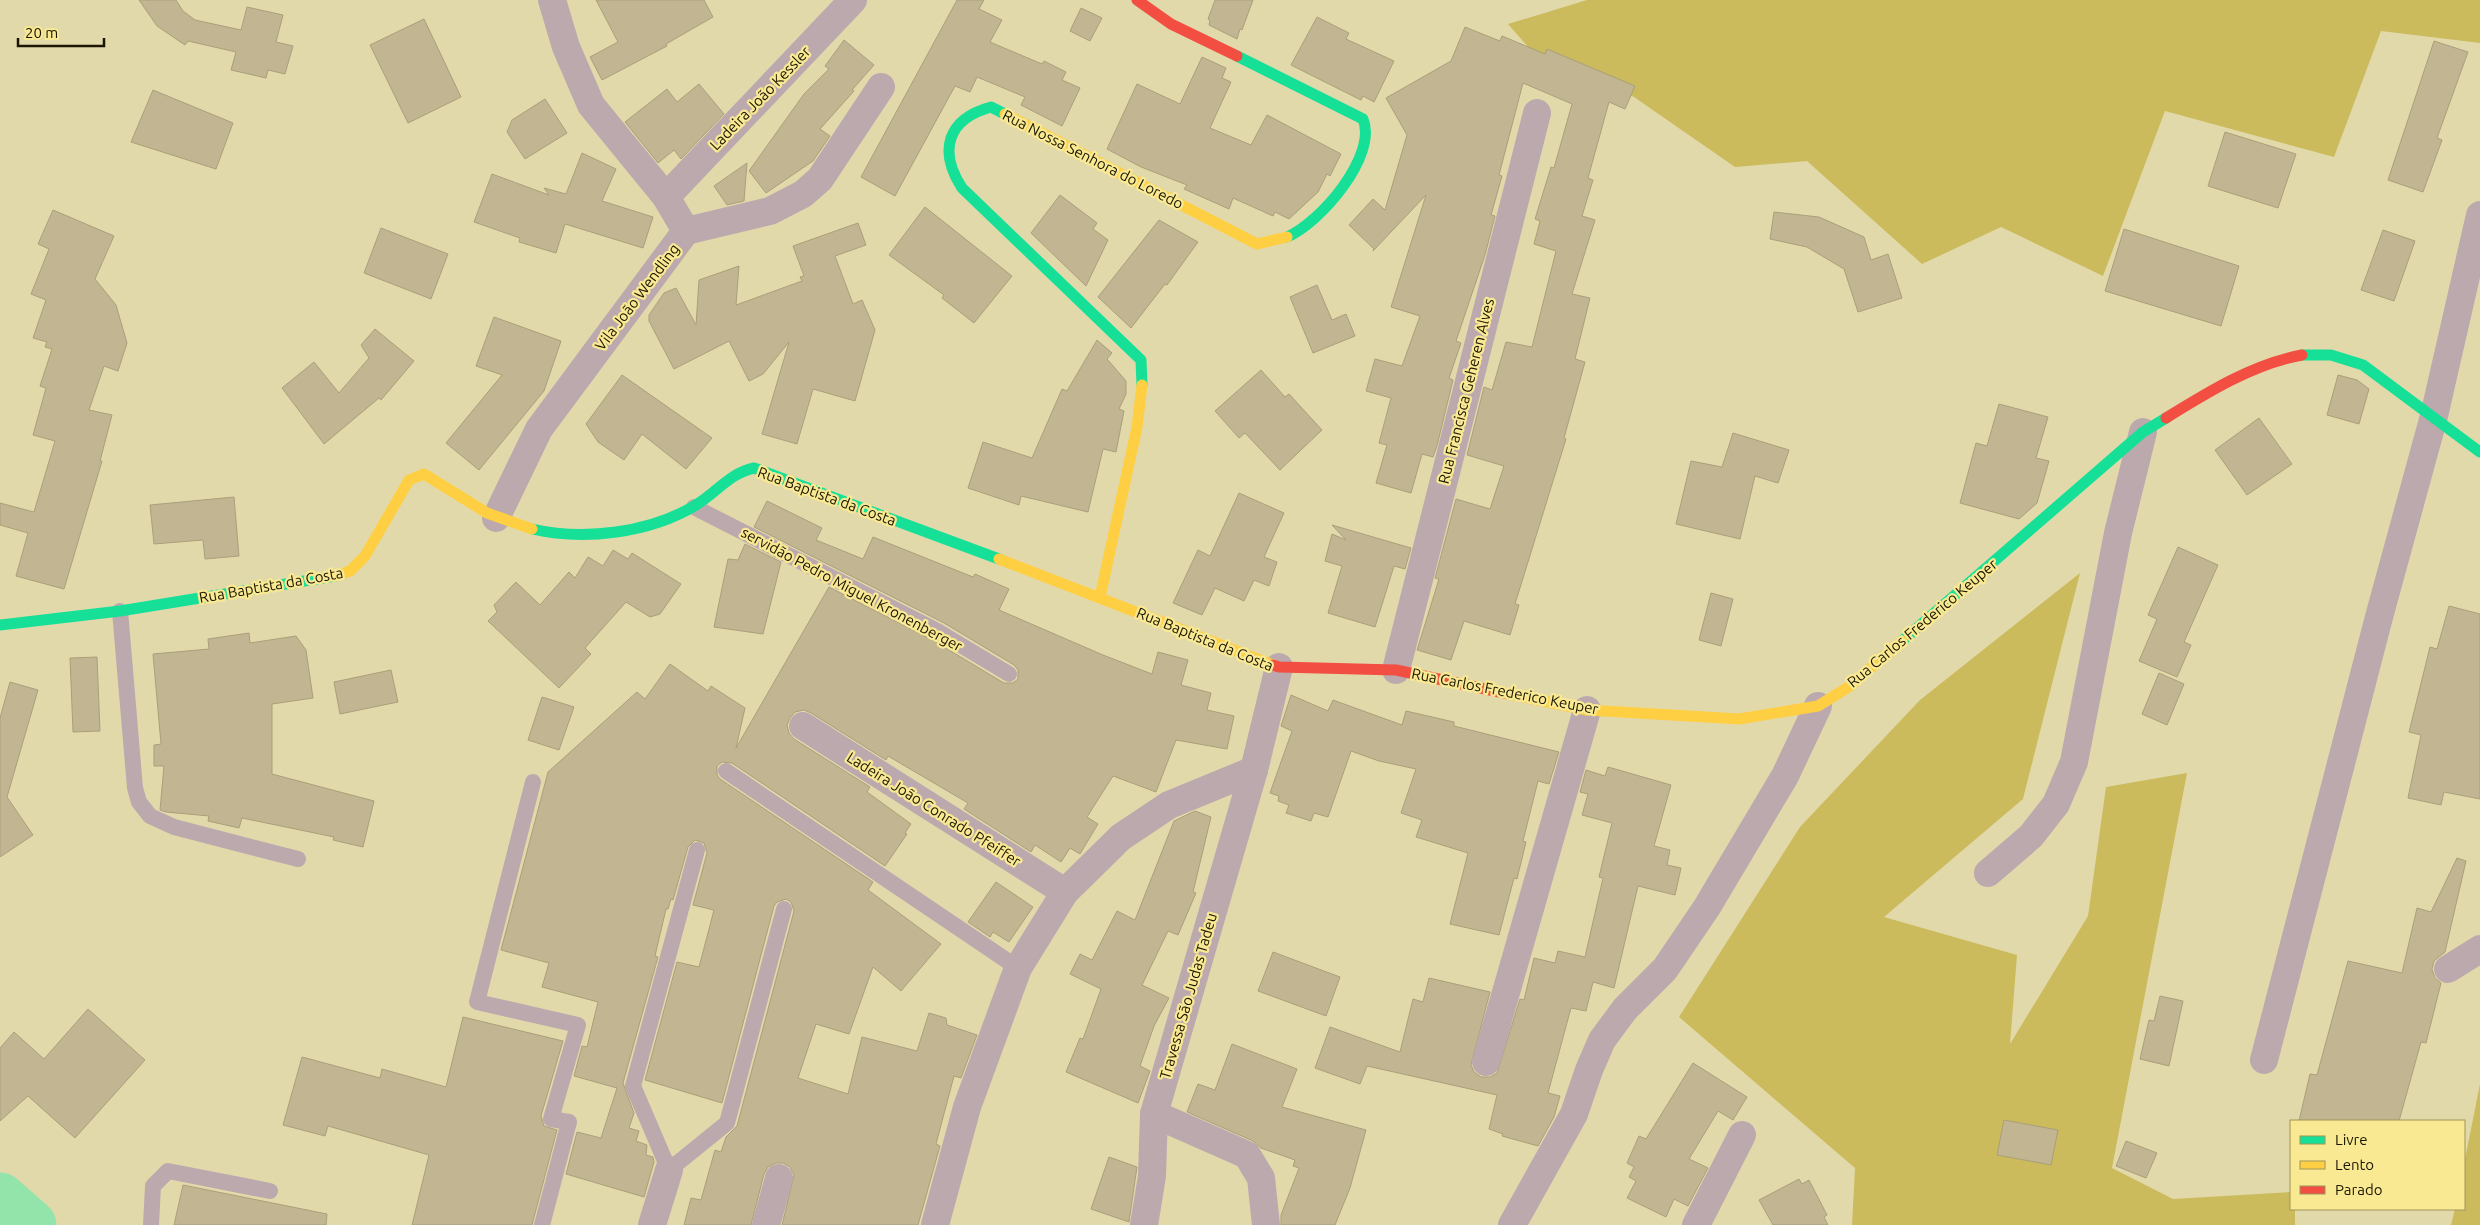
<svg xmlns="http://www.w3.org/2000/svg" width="2480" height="1225" viewBox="0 0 2480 1225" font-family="Ubuntu,sans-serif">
<rect width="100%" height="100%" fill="#e2d9aa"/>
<!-- forest -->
<g fill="#cbbb5d">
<polygon points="1587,0 2480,0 2480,43 2381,31 2334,157 2165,111 2103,276 2001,227 1922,264 1807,161 1735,167 1634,97 1536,56 1508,24"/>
<polygon points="2080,573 2023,799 1884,917 2017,955 2010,1044 2088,916 2106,787 2187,773 2112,1168 2173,1199 2291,1192 2291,1209 2295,1209 2295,1225 1852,1225 1855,1168 1679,1017 1800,827 1920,700"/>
<polygon points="2480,1084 2480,1225 2451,1225 2455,1209 2464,1209 2464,1164"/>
</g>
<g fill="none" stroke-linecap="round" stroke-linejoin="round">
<!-- river -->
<polyline stroke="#93e4aa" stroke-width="51" points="0,1198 31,1225"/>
</g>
<!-- building -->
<g fill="#c2b592" stroke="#ab9f7a">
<polygon points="139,0 176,0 183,11 195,20 241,30 247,7 283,15 276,42 293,46 285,74 268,70 266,78 231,70 236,52 188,41 185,45 157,26"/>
<polygon points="596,0 704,0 713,17 666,44 667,46 602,80 590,57 618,42"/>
<polygon points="957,0 984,0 979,9 1002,20 990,42 1042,64 1044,61 1066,72 1062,80 1080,88 1062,126 1021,105 1025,97 977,77 970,92 955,86 895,196 861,177"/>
<polygon points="1215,0 1253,0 1242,30 1240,29 1237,39 1209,25 1210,20 1208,19"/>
<polygon points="1081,8 1102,18 1090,41 1070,31"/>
<polygon points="1317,17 1349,33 1346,39 1394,61 1374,102 1363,96 1361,100 1291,65"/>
<polygon points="424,19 461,97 408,123 370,45"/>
<polygon points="1465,27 1500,41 1502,36 1545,54 1547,49 1635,86 1625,109 1609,102 1588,178 1593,180 1582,216 1595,220 1572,294 1590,298 1575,359 1585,362 1564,438 1566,439 1515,604 1519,605 1510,635 1464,621 1451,660 1417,650 1439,579 1435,578 1456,499 1490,509 1504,466 1467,455 1484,387 1492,390 1506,342 1532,347 1556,251 1534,244 1540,221 1535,219 1551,167 1554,168 1572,104 1523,83 1499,175 1502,176 1491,215 1495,216 1485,255 1456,341 1461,343 1449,378 1453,380 1437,446 1433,457 1422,454 1411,493 1376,483 1387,445 1379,443 1391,398 1366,391 1375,359 1402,366 1420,316 1391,307 1426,195 1373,251 1374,249 1349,225 1373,199 1385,210 1407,135 1386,98 1451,61"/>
<polygon points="844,40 874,65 852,90 854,91 820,129 830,136 813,161 766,193 749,171 804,94 829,69 825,66"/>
<polygon points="2434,41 2468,52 2437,138 2442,140 2423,192 2388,180"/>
<polygon points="1202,57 1226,68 1222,78 1231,82 1210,128 1251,145 1267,115 1341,154 1330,176 1327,174 1318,192 1289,219 1275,212 1273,216 1233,198 1229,209 1184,189 1187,185 1141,167 1107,149 1137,84 1180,104"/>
<polygon points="699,84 724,114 681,159 674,150 658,163 625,122 667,89 677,102"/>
<polygon points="153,90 233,123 216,169 131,142"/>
<polygon points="545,99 567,133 525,159 507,132 512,120"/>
<polygon points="2225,132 2296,154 2278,208 2208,186"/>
<polygon points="582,153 616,169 602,201 653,217 643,248 565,224 556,253 519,242 520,238 474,222 492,174 549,195 544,188 566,194"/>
<polygon points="747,163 744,201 727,205 714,186"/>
<polygon points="1060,195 1097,223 1093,229 1108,240 1086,286 1031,233"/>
<polygon points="925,207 1012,276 974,323 942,298 944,295 889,255"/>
<polygon points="53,210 114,236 95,279 116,305 127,343 118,371 104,366 89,410 112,415 100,461 102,461 64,589 16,576 28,533 0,525 0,503 34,512 55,441 33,435 46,388 40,386 52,349 45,347 47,342 33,338 46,300 31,294 49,249 38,244"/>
<polygon points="1774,212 1819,217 1864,237 1871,260 1888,254 1902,298 1858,312 1844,269 1807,247 1770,239"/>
<polygon points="1159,220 1198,242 1167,285 1165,284 1131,328 1098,297"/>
<polygon points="858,223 866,245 835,256 853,304 862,300 875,330 855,401 813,389 797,444 762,434 789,342 763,374 749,381 729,341 674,369 649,321 649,315 664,293 676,288 696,325 699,280 739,266 736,305 802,281 800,277 804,276 793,246"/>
<polygon points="381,228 448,254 431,299 364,273"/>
<polygon points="2124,229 2239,266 2221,326 2105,291"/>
<polygon points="2383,230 2415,241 2394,301 2361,290"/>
<polygon points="1317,285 1332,320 1346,314 1355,336 1313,353 1290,297"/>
<polygon points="494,317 561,341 544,391 479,470 446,443 502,375 476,366"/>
<polygon points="375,329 414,361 381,400 379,398 324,444 282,388 314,362 339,393 369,358 361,345"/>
<polygon points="1097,340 1112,353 1107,359 1126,381 1126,394 1119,409 1124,411 1116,452 1103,449 1088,512 1021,496 1019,505 968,488 983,442 1032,458 1062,389 1067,391"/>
<polygon points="1261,370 1285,397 1289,394 1322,430 1280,470 1245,433 1239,438 1215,411"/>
<polygon points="622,375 712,438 686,469 642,434 624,460 598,442 586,424"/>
<polygon points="2338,375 2357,380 2369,389 2359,424 2327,415"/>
<polygon points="1999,404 2048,417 2036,458 2049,461 2037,503 2019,519 1960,503 1976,443 1987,446"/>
<polygon points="2259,418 2292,464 2247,495 2215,450"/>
<polygon points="1733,433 1789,450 1778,483 1755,476 1740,539 1676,524 1691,461 1722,467"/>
<polygon points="1239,493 1284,513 1264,557 1277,562 1269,586 1254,580 1244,601 1215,588 1202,615 1173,603 1198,550 1210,556"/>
<polygon points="234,497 239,556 205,559 203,540 154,544 150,505"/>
<polygon points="767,501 822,528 816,540 863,559 873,537 973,577 975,574 1009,589 999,610 1103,655 1152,674 1158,652 1188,660 1181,685 1211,693 1207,710 1234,716 1227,749 1176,740 1156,792 1113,776 1087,817 1098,824 1080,854 1070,848 1061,862 1035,845 1031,852 964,809 968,803 888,756 886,760 811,713 804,710 795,712 790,718 787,725 789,733 794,739 870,787 867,792 911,824 905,833 907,834 885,866 732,763 722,762 717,766 717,775 720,779 873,882 868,890 941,944 901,991 873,967 849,1034 816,1024 798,1078 848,1094 862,1037 917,1051 929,1013 946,1018 947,1025 977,1035 961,1078 954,1076 936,1144 940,1146 918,1225 782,1225 794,1175 790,1167 783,1163 776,1163 768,1167 764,1174 751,1225 684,1225 691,1198 701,1200 715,1150 721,1152 726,1137 737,1126 794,911 791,902 786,899 777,902 774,906 722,1103 645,1080 677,962 699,967 714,910 693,905 707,853 704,843 695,840 688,847 673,900 671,899 668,909 666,909 655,956 658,957 623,1083 634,1113 629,1128 639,1131 636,1141 647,1145 646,1155 653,1157 654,1162 644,1197 566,1174 577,1132 601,1138 617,1088 574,1076 582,1046 587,1047 598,1002 542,987 549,963 501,950 548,772 637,692 645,699 670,664 708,691 711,686 745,708 736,748 829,587 934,641 1004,683 1013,683 1018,679 1018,670 1014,665 944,623 754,527"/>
<polygon points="1332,525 1411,548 1405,569 1394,566 1375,627 1328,613 1342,566 1325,561 1332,534 1346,540"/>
<polygon points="745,544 781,562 763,634 714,627 728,559 738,560"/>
<polygon points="2178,547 2218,565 2184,642 2191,645 2177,677 2139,661 2157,619 2148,615"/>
<polygon points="613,550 628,559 632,553 681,584 660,614 650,617 626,602 585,648 591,654 559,688 488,621 497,612 494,605 516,582 540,605 569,572 575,578 588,557 603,566"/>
<polygon points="1711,593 1733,599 1721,646 1699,640"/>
<polygon points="2449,606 2480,614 2480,799 2444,792 2441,805 2408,798 2421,735 2409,732 2430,647 2437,649"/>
<polygon points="249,633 250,643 296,636 306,650 313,698 272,704 272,774 374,801 363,847 333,840 334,837 242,818 239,828 208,821 209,816 166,812 160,810 164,766 154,766 154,745 161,744 153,654 209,649 208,639"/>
<polygon points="97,657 100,731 73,732 70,658"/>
<polygon points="391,670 398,702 340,714 334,682"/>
<polygon points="2159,673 2184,684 2167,725 2142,714"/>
<polygon points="10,682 38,690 7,797 33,835 0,857 0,718"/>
<polygon points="1291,695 1328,711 1333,700 1402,725 1406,711 1454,722 1454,726 1559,752 1549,784 1538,781 1523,841 1526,842 1517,879 1514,878 1499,935 1450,924 1468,853 1416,837 1422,820 1401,813 1416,769 1379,761 1351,751 1328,817 1314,813 1311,821 1286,813 1289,805 1278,801 1279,796 1270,793 1292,731 1281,726"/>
<polygon points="542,697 574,707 559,750 528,740"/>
<polygon points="1608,767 1671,785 1654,846 1670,850 1667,865 1681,868 1675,895 1638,886 1614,988 1593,982 1586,1011 1571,1008 1548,1093 1560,1096 1554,1117 1538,1146 1502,1136 1503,1134 1489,1129 1497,1095 1367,1066 1360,1084 1315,1068 1330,1027 1400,1052 1413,999 1423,1002 1429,978 1490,992 1471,1065 1474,1072 1481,1077 1490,1077 1497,1073 1520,999 1524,1000 1534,958 1555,963 1558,951 1585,957 1603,878 1599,877 1612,823 1582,815 1588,794 1580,792 1586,770 1605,776"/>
<polygon points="1195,811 1211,817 1193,892 1196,893 1178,935 1168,931 1142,985 1169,998 1154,1026 1140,1066 1150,1071 1138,1103 1066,1072 1080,1038 1083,1039 1101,989 1070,974 1080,954 1092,960 1117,911 1135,920 1174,821"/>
<polygon points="2457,858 2466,861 2445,952 2434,961 2432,969 2435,978 2441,983 2426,1043 2421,1042 2399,1121 2299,1121 2310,1074 2317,1075 2348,961 2402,973 2417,908 2431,912"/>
<polygon points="996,882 1033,907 1009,942 993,932 990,937 968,922"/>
<polygon points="1273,952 1340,977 1326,1016 1258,991"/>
<polygon points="2160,996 2183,1001 2169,1066 2140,1059 2149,1020 2154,1021"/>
<polygon points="88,1009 145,1060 75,1138 28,1096 0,1121 0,1048 14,1032 44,1059"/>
<polygon points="463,1017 563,1041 541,1116 544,1126 557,1130 532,1225 412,1225 429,1155 328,1126 325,1136 283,1125 302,1057 380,1078 382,1069 446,1087"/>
<polygon points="1232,1044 1297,1069 1282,1107 1366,1130 1350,1188 1335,1225 1281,1225 1281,1215 1299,1168 1293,1166 1295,1160 1261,1148 1253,1141 1187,1112 1198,1084 1215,1090"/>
<polygon points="1693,1063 1747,1097 1733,1120 1718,1111 1689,1159 1708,1168 1688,1206 1674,1199 1666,1217 1627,1198 1636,1181 1629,1177 1634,1167 1627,1163 1639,1136 1646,1139"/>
<polygon points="2004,1120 2058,1130 2051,1165 1997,1155"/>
<polygon points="2126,1141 2157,1153 2146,1178 2116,1166"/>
<polygon points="1109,1157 1137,1167 1129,1222 1091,1209"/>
<polygon points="1799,1179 1802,1184 1809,1180 1827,1215 1824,1217 1828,1225 1773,1225 1759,1200"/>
<polygon points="183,1185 327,1214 326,1225 174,1225"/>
</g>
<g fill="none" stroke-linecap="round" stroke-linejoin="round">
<!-- lane -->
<g stroke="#bca9ae" stroke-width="16">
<polyline points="694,507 939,632 1009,674"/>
<polyline points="120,611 135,788 139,802 150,816 174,827 298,859"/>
<polyline points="726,771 1018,968"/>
<polyline points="533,782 477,1002 578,1025 551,1119 569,1122 542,1225"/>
<polyline points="697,850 633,1086 669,1170 727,1123 784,909"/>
<polyline points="151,1225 153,1186 168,1171 270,1191"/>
</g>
<!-- street -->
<g stroke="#bca9ae" stroke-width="28">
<polyline points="666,197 853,0"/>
<polyline points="686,231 770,211 803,194 820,179 881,87"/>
<polyline points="496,518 539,429 686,231 666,197 591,105 566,47 552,0"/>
<polyline points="1396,670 1537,113"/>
<polyline points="803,726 1065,892"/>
<polyline points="1988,873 2031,836 2056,804 2074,762 2118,533 2143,432"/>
<polyline points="2448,969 2480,949"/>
<polyline points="2264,1060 2379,617 2434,416 2480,215"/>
<polyline points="1486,1062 1587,710"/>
<polyline points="1154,1114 1247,1155 1261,1178 1266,1225"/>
<polyline points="652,1225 669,1170"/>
<polyline points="766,1225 779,1178"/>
<polyline points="935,1225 967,1107 1018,968 1065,892 1121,837 1169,805 1254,770"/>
<polyline points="1144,1225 1152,1176 1154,1114 1254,770 1279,667"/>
<polyline points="1512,1225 1574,1114 1589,1070 1602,1040 1625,1009 1665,969 1707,907 1785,776 1818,706"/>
<polyline points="1696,1225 1742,1135"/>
</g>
<!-- fast -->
<g stroke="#16e098" stroke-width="11">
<path d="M1237,56L1363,119C1378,156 1320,223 1287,237"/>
<path d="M1005,114L991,107C947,119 938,151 962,188L1141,360L1142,385"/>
<polyline points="2302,355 2331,355 2363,365 2480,452"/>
<path d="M532,529C584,541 650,533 696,505C716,493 730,473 754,468L999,559"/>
<polyline points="0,625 120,611 335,576"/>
<polyline points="1902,641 2143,432 2166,418"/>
</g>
<!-- slow -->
<g stroke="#ffcf43" stroke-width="11">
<polyline points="1005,114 1257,244 1287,237"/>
<polyline points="999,559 1273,665"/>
<polyline points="335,576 350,571 365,556 409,480 424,474 487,513 532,529"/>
<polyline points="1100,597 1137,427 1142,385"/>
<polyline points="1504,693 1587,710 1739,719 1818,706 1850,686 1902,641"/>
</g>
<!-- jam -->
<g stroke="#f24e42" stroke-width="11">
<polyline points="1137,0 1171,24 1237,56"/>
<path d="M2166,418C2208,392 2253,364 2302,355"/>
<polyline points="1273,665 1279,667 1396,670 1504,693"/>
</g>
</g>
<g text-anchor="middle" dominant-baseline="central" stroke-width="4.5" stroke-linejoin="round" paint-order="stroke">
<!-- street labels -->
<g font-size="15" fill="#1b1600" stroke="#f9e993">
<text transform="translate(760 98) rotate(-46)">Ladeira João Kessler</text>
<text transform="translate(1093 159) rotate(27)">Rua Nossa Senhora do Loredo</text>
<text transform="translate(637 297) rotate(-53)">Vila João Wendling</text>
<text transform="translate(1466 391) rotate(-76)">Rua Francisca Geheren Alves</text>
<text transform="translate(827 496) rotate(20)">Rua Baptista da Costa</text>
<text transform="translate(271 585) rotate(-10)">Rua Baptista da Costa</text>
<text transform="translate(852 589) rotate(28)">servidão Pedro Miguel Kronenberger</text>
<text transform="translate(1922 623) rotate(-40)">Rua Carlos Frederico Keuper</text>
<text transform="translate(1205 639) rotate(22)">Rua Baptista da Costa</text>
<text transform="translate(1505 691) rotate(11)">Rua Carlos Frederico Keuper</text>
<text transform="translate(934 809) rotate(32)">Ladeira João Conrado Pfeiffer</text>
<text transform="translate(1188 996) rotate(-74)">Travessa São Judas Tadeu</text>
</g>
</g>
<!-- legend -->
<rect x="2290" y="1120" width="175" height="90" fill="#f9e993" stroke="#a09558"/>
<rect x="2300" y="1136" width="25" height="8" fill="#16e098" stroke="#a09558"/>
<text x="2335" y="1145" font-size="15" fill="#1b1600">Livre</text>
<rect x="2300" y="1161" width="25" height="8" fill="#ffcf43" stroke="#a09558"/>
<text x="2335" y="1170" font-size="15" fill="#1b1600">Lento</text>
<rect x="2300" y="1186" width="25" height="8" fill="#f24e42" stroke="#a09558"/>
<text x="2335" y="1195" font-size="15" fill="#1b1600">Parado</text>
<!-- scale -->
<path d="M18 38v8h86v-8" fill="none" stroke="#1b1600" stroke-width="2.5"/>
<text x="25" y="38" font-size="15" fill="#1b1600" stroke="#f9e993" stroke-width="4" paint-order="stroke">20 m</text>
</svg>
